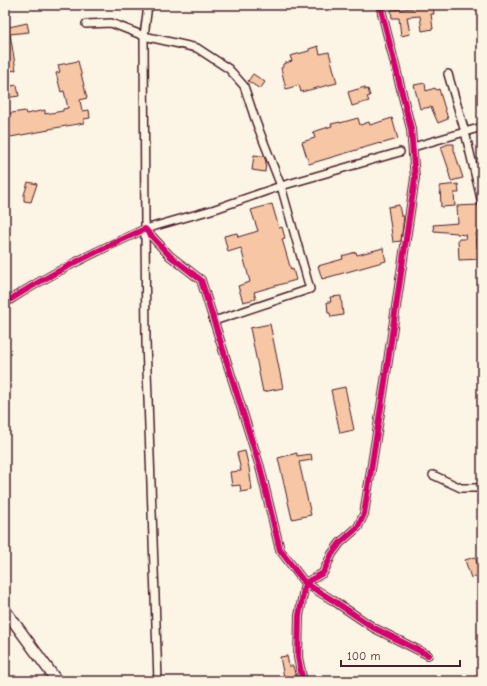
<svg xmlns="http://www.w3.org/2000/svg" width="487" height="686" viewBox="0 0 487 686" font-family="'Comic Neue',sans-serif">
<rect width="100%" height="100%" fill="#fcf5e5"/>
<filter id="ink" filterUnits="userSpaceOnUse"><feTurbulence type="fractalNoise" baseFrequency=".025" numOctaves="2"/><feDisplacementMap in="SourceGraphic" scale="8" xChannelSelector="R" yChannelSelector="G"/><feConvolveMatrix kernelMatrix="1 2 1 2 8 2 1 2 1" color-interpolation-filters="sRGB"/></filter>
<g filter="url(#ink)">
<!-- building -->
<g fill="#f6c6a5" stroke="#4a1f2b">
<polygon points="413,5 433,5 434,14 431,14 433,29 422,31 420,16 407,17 410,34 401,36 399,18 392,18 391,10 413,8"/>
<polygon points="8,23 9,27 27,23 29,32 10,34 16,70 5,72 5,24"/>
<polygon points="318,46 320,54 329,52 337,83 301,92 299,85 286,89 281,68 283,67 283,64 292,61 290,56 309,51 309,49"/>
<polygon points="78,61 87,98 80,100 82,111 89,110 90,118 84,119 84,123 49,129 49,130 5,138 5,114 25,111 26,114 45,110 45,114 63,111 63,109 68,108 64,91 61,92 56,73 60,72 58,65"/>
<polygon points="253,74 265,82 260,89 248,81"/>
<polygon points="425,83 426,91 435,88 436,90 439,89 448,119 438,123 431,107 420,109 414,85"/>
<polygon points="17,85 19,96 5,98 5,87"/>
<polygon points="365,87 365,90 368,89 370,96 367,97 369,101 352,106 348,92"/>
<polygon points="358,118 360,125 369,122 370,125 392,118 398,139 380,144 380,143 309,164 302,142 315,138 313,132 332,126 331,124 340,122 340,123"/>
<polygon points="448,144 454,144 454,150 463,178 451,181 448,170 449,170 441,147"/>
<polygon points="254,155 264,156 266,162 265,172 252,170"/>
<polygon points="28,182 37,184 31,202 24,201 24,195"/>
<polygon points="458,184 459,193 454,193 455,206 441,207 440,186"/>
<polygon points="272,204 279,228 282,227 285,238 282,239 291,270 293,269 296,280 254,292 256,299 243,302 238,286 250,282 241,248 228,252 224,236 237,233 238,237 258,231 251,210"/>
<polygon points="399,205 401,216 404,216 401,241 393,242 388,207"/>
<polygon points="478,205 481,208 482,229 477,230 477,232 476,233 477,248 482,248 482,259 459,260 458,239 465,239 466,235 457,234 457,233 434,231 433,225 458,223 457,206"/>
<polygon points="383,248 386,261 322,279 318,266 343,259 342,256 356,252 357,255"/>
<polygon points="341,296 343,315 331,317 330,313 328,313 327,302 331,302 330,297"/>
<polygon points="270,324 283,388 263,392 250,328"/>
<polygon points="345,387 354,430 340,433 331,390"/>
<polygon points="245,451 249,468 252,490 241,492 240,485 232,486 230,472 241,471 237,453"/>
<polygon points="297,453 297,456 311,454 312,460 299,462 311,515 292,519 278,458"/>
<polygon points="475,557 481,574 471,578 465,560"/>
<polygon points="287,656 289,666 293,666 296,677 294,679 287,681 286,676 284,677 280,657"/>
</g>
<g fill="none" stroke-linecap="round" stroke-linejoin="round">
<defs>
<g id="street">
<polyline points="148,5 144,36 145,229 146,342 158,681"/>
<polyline points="86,24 111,23 144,36 197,48 229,69 244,86 256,122 281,186 215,209 145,229"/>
<polyline points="448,74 465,132 482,203"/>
<polyline points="413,147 482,127"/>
<path d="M5,303C49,274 97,251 145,229L170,256L201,280L260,467L280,550L305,583L334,601L374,628L428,655"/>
<polyline points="214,321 310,289 281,186 400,152"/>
<polyline points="433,475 461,488 482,488"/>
<polyline points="299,681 302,677 298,657 299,616 305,583 323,573 332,554 340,543 358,527 364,514 384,388 415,178 411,129 380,5"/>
</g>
<polyline id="secondary" points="5,610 57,681"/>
</defs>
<!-- street casing -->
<use href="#street" stroke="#4a1f2b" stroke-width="10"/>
<!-- secondary casing -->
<use href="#secondary" stroke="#4a1f2b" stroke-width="13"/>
<!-- street -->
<use href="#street" stroke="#fcf5e5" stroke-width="7"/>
<!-- secondary -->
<use href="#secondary" stroke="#fcf5e5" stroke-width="10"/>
<defs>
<g id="cycleway">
<path d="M5,303C49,274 97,251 145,229L170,256L201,280L260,467L280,550L305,583L334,601L374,628L428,655"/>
<polyline points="299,681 302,677 298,657 299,616 305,583 323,573 332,554 340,543 358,527 364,514 384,388 415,178 411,129 380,5"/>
</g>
</defs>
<!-- cycleway casing -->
<use href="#cycleway" stroke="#fcf5e5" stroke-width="8"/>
<!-- cycleway -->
<use href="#cycleway" stroke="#d6006c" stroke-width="6"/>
</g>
</g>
<!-- margin -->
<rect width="487" height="686" fill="none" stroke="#fcf5e5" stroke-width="20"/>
<rect x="10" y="10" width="467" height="666" fill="none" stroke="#4a1f2b" stroke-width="1.5" filter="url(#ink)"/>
<!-- scale -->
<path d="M341 660v6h119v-6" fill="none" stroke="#4a1f2b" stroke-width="2"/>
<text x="347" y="660" font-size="12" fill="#4a1f2b" stroke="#fcf5e5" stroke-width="3" paint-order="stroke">100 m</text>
</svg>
